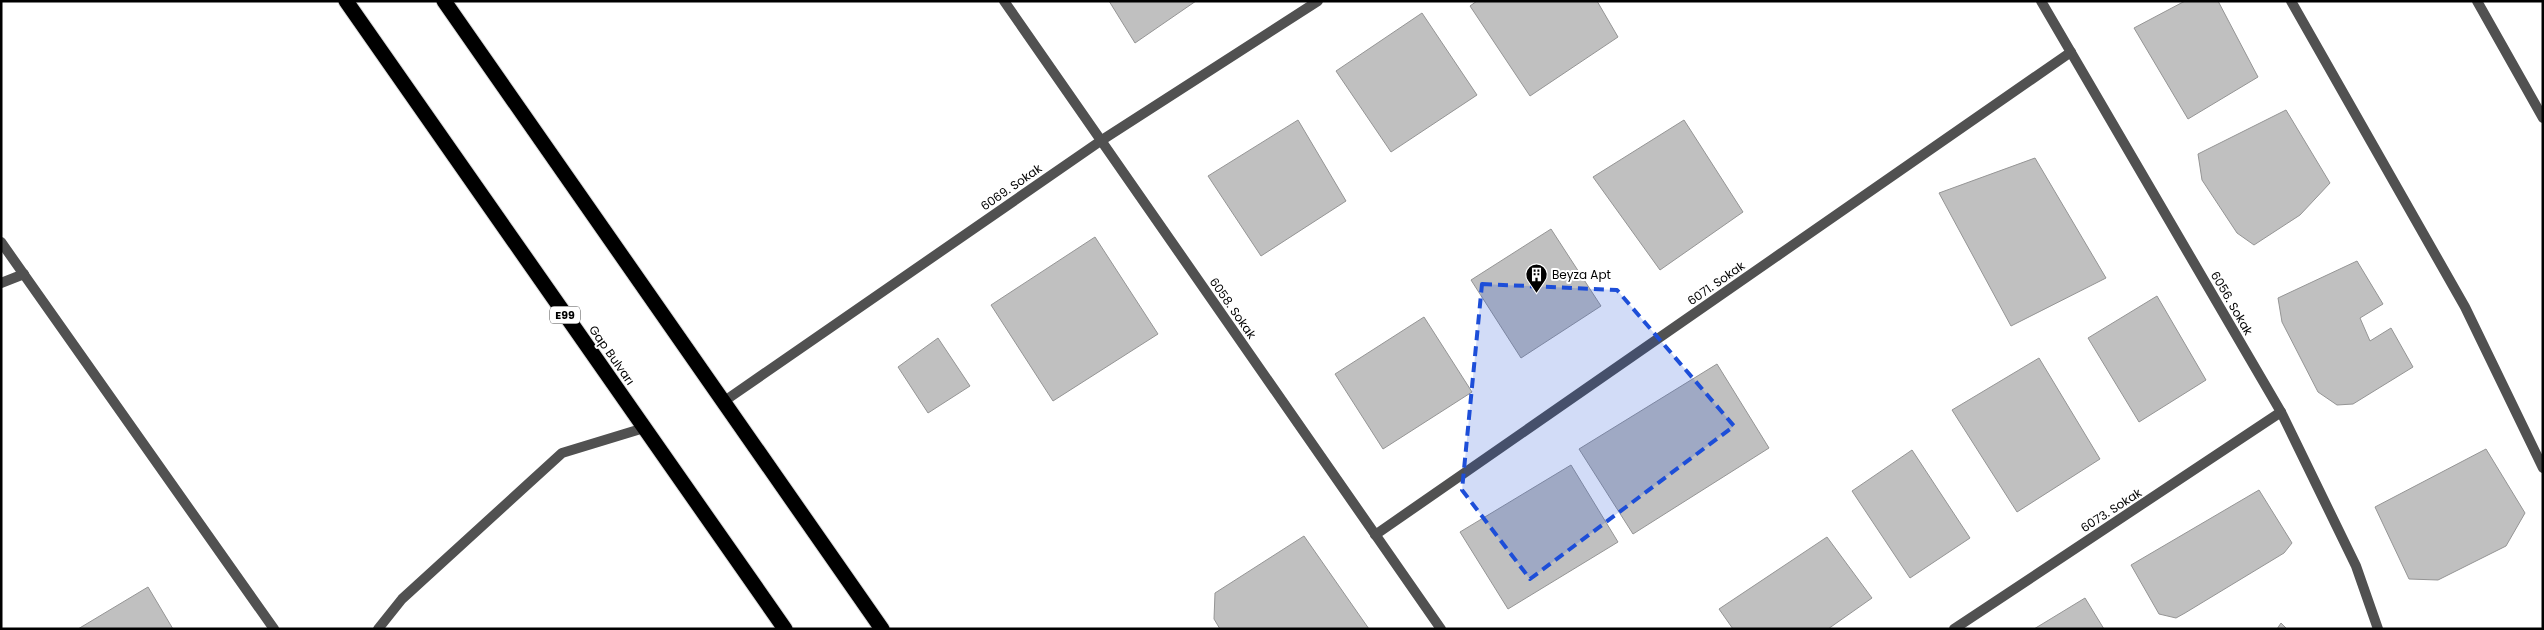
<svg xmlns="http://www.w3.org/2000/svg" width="2544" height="630" viewBox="0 0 2544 630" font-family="Poppins,sans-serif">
<rect width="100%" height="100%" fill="#fff"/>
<!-- building -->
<g fill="#c0c0c0" stroke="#959595">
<polygon points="1109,1 1196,1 1135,43"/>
<polygon points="1477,1 1597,1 1618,37 1530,96 1470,6"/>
<polygon points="2185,1 2218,1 2258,77 2188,119 2134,28"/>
<polygon points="1422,13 1477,95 1391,152 1336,71"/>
<polygon points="2286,110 2330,183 2300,215 2254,245 2237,233 2202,180 2198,154"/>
<polygon points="1298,120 1346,201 1261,256 1208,176"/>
<polygon points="1684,120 1743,212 1660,270 1593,177"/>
<polygon points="2035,158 2106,278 2011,326 1939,193"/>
<polygon points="1551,229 1601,306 1521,358 1471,280"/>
<polygon points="1095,237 1158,334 1053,401 991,305"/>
<polygon points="2357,261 2383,304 2360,318 2370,341 2391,328 2413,367 2353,404 2337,405 2318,392 2282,322 2278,298"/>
<polygon points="2157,296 2206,380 2139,422 2088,338"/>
<polygon points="1424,317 1472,392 1383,449 1335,374"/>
<polygon points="938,338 970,386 928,413 898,367"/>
<polygon points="2039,358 2100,459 2017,512 1952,410"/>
<polygon points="1717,364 1769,448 1633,534 1579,449"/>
<polygon points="2486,449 2525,513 2506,546 2438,580 2409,579 2375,507"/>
<polygon points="1912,450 1970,538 1910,578 1852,491"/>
<polygon points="1571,465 1618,542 1508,609 1460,532"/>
<polygon points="2259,490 2292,543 2284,553 2185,613 2176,618 2159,614 2131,565"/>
<polygon points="1304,536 1369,629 1220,629 1214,619 1215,593"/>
<polygon points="1827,537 1872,598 1828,629 1733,629 1719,609"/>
<polygon points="148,587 173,629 78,629"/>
<polygon points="2085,598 2104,629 2034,629"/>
<polygon points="2281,623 2287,629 2277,629"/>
</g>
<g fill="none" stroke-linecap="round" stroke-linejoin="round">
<defs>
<g id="highway">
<polyline points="346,1 785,629"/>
<polyline points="444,1 882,629"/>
</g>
</defs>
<!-- highway casing -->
<use href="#highway" stroke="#dbdbdb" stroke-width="17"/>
<!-- street -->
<g stroke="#515151" stroke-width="10">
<polyline points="1004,1 1441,629"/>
<polyline points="2041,1 2281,412 2356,566 2378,629"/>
<polyline points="2291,1 2465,307 2543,468"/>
<polyline points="2477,1 2543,118"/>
<polyline points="1,242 274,629"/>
<polyline points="1,283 24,274"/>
<polyline points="723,402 1102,140 1318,1"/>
<polyline points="1375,535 2071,52"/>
<polyline points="378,629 402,599 562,453 644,428"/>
<polyline points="1954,629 2281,412"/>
</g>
<!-- highway -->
<use href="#highway" stroke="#000" stroke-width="15"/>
</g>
<!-- marked area -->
<path fill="#1d4ed8" fill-opacity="0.2" stroke="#1d4ed8" stroke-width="4" stroke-dasharray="10 6" stroke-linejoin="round" d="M1482,284L1617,290L1734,426L1530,579L1462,490Z"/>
<!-- icons -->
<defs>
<symbol id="building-pin" viewBox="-11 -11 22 30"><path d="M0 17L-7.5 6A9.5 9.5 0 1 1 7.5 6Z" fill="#000" stroke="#fff"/><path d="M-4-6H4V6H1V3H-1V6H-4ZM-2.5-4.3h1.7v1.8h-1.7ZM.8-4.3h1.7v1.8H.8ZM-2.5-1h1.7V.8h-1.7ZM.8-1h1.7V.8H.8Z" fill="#fff"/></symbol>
</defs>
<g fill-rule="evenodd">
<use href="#building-pin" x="1524" y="262" width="25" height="34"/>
</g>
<g text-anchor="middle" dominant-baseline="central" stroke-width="4" stroke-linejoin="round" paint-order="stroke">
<!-- shield labels -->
<rect fill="#fff" stroke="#4c4c4c" stroke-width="1" x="550" y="306.5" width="30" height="17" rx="4"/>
<g font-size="11" font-weight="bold" fill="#000">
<text x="565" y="315">E99</text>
</g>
<!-- street labels -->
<g font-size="12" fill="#000" stroke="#fff">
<text transform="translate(1011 187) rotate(-35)">6069. Sokak</text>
<text transform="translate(1716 283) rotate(-35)">6071. Sokak</text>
<text transform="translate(2232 303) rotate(60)">6056. Sokak</text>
<text transform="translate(1233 308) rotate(55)">6058. Sokak</text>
<text transform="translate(612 355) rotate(55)">Gap Bulvarı</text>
<text transform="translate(2111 510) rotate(-33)">6073. Sokak</text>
</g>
<!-- poi labels -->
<g font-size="12" fill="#000" stroke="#fff" text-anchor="start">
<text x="1552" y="274">Beyza Apt</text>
</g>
</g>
<!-- border -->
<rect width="2544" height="630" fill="none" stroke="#000000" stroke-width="5"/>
</svg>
